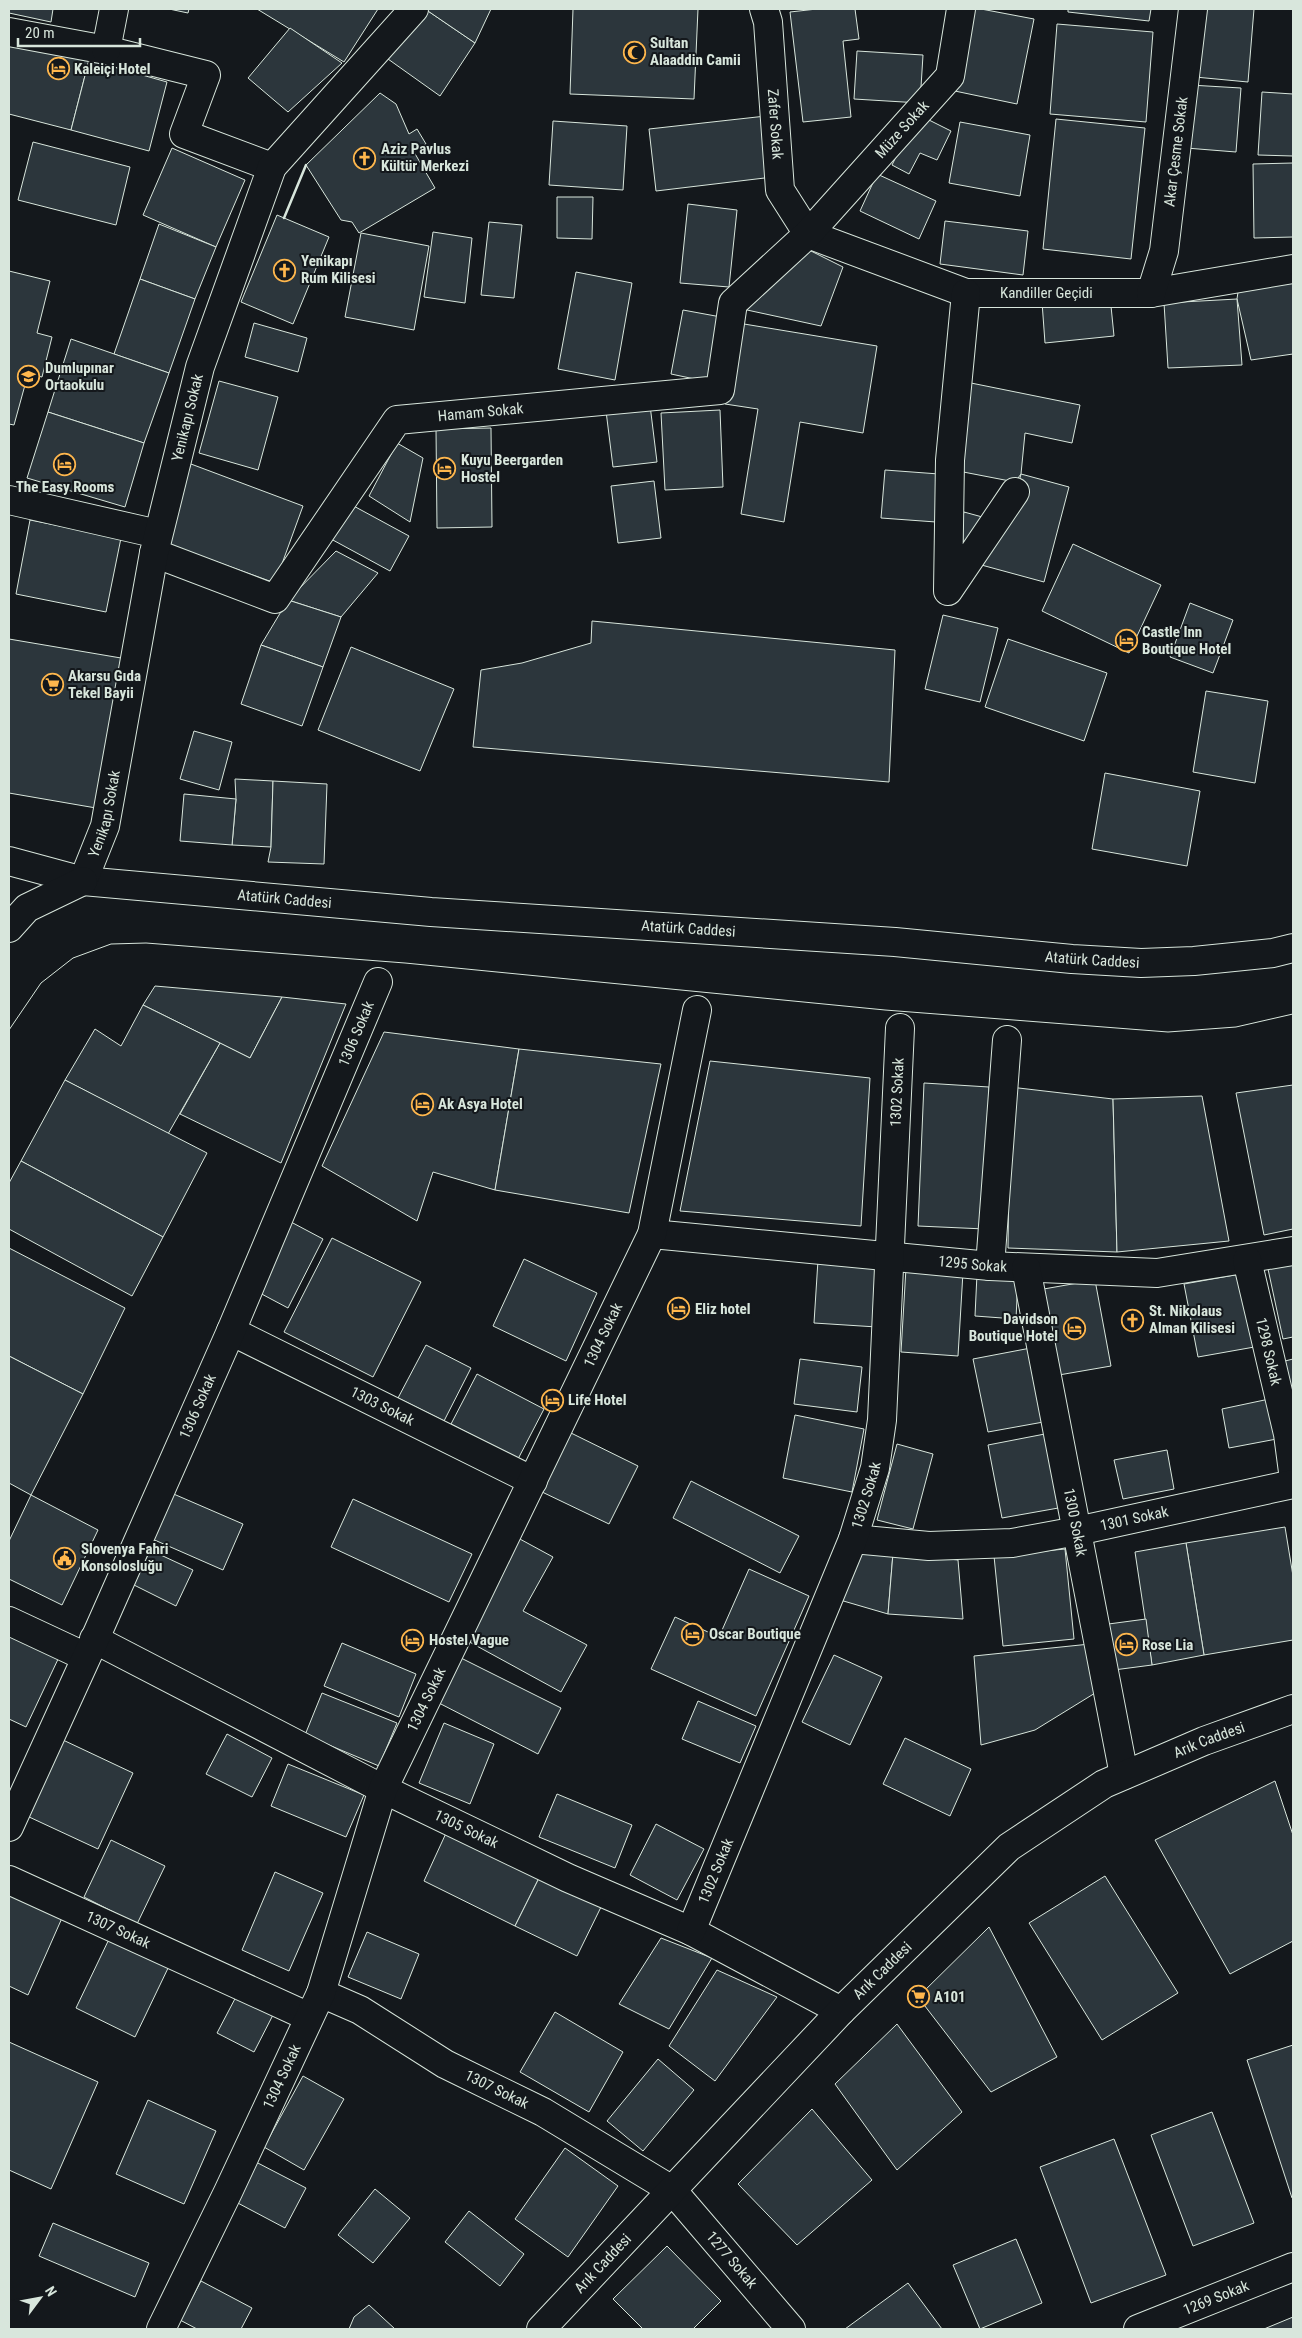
<svg xmlns="http://www.w3.org/2000/svg" width="1302" height="2338" viewBox="0 0 1302 2338" font-family="'Roboto Condensed',sans-serif">
<rect width="100%" height="100%" fill="#14181c"/>
<!-- building -->
<g fill="#2c363c" stroke="#d8e6dc">
<polygon points="9,9 53,9 51,22 9,13"/>
<polygon points="169,9 189,9 188,13"/>
<polygon points="257,9 378,9 344,62"/>
<polygon points="425,9 475,43 440,96 388,59"/>
<polygon points="425,9 491,9 475,43"/>
<polygon points="573,9 698,9 694,99 570,94"/>
<polygon points="817,9 855,9 859,39 843,41 851,117 803,122 790,12"/>
<polygon points="965,9 981,9 1034,19 1017,104 950,90"/>
<polygon points="1068,9 1151,9 1149,21 1068,12"/>
<polygon points="1200,9 1254,9 1248,82 1195,77"/>
<polygon points="1057,24 1153,32 1146,122 1050,114"/>
<polygon points="290,28 342,63 288,112 248,78"/>
<polygon points="9,42 89,60 71,130 9,114"/>
<polygon points="857,51 923,55 920,103 854,99"/>
<polygon points="89,60 167,82 149,151 71,130"/>
<polygon points="1190,85 1241,88 1236,152 1186,148"/>
<polygon points="1262,92 1293,94 1293,156 1258,155"/>
<polygon points="380,93 396,104 409,134 417,129 426,144 414,152 435,188 359,233 352,222 341,220 306,165"/>
<polygon points="917,114 951,131 937,160 920,153 909,174 892,165"/>
<polygon points="766,116 773,177 656,191 649,129"/>
<polygon points="1056,119 1145,128 1131,259 1043,249"/>
<polygon points="553,121 627,126 623,190 549,185"/>
<polygon points="960,122 1030,135 1020,196 949,183"/>
<polygon points="33,142 130,167 116,225 18,200"/>
<polygon points="172,148 245,180 216,247 143,215"/>
<polygon points="1293,163 1293,237 1254,238 1253,164"/>
<polygon points="877,174 936,201 919,239 860,211"/>
<polygon points="557,197 593,197 592,239 557,238"/>
<polygon points="688,204 737,210 729,287 680,283"/>
<polygon points="277,215 329,237 293,324 241,302"/>
<polygon points="945,221 1028,231 1023,275 940,264"/>
<polygon points="489,222 522,225 514,298 481,295"/>
<polygon points="159,224 216,247 195,299 140,279"/>
<polygon points="433,232 472,238 465,303 424,297"/>
<polygon points="361,233 429,246 414,330 345,317"/>
<polygon points="809,250 843,267 821,326 747,310"/>
<polygon points="9,271 50,281 37,333 52,337 42,377 28,374 14,425 9,424"/>
<polygon points="576,272 632,283 615,380 558,369"/>
<polygon points="1293,278 1293,354 1251,360 1237,299 1239,285"/>
<polygon points="140,279 195,299 169,373 114,354"/>
<polygon points="1110,296 1114,336 1045,343 1042,302"/>
<polygon points="1237,299 1242,365 1168,368 1164,303"/>
<polygon points="683,310 721,317 709,382 671,374"/>
<polygon points="254,323 307,338 298,372 245,357"/>
<polygon points="738,323 877,346 863,433 800,422 784,522 741,514 758,409 725,404"/>
<polygon points="71,339 169,373 144,443 48,412"/>
<polygon points="219,381 278,397 258,470 199,453"/>
<polygon points="971,383 1080,405 1072,443 1025,433 1021,474 1015,482 953,470"/>
<polygon points="650,405 657,462 613,467 606,411"/>
<polygon points="720,410 723,487 665,490 661,413"/>
<polygon points="48,412 144,443 125,507 27,478"/>
<polygon points="491,428 492,527 437,528 436,429"/>
<polygon points="397,443 423,458 410,522 369,496"/>
<polygon points="191,464 303,506 275,583 162,542"/>
<polygon points="885,470 939,474 936,522 881,518"/>
<polygon points="1021,474 1069,487 1044,582 952,557 964,512 1008,524"/>
<polygon points="654,481 661,538 618,543 611,486"/>
<polygon points="350,504 409,536 390,571 331,539"/>
<polygon points="30,520 121,538 106,612 16,594"/>
<polygon points="1073,544 1161,585 1129,653 1042,611"/>
<polygon points="336,551 378,573 341,617 288,600"/>
<polygon points="288,600 341,617 323,667 261,645"/>
<polygon points="1190,603 1233,620 1213,673 1170,657"/>
<polygon points="943,615 998,628 980,702 925,689"/>
<polygon points="592,621 895,650 889,782 473,747 481,670 522,663 591,643"/>
<polygon points="9,639 121,658 96,808 9,793"/>
<polygon points="1008,639 1107,673 1084,741 985,707"/>
<polygon points="261,645 323,667 302,726 241,704"/>
<polygon points="351,647 454,689 420,771 318,730"/>
<polygon points="1206,691 1268,701 1255,783 1193,772"/>
<polygon points="194,731 232,742 219,790 180,779"/>
<polygon points="1105,773 1200,791 1187,866 1092,849"/>
<polygon points="235,779 273,781 271,847 232,845 236,799"/>
<polygon points="273,781 327,784 324,864 268,862 271,847"/>
<polygon points="184,794 236,799 232,845 180,841"/>
<polygon points="155,986 282,997 250,1058 143,1005"/>
<polygon points="282,997 346,1004 281,1163 180,1114 220,1043 250,1058"/>
<polygon points="143,1005 220,1043 168,1134 65,1080 95,1029 121,1046"/>
<polygon points="384,1032 519,1049 495,1190 433,1172 417,1221 322,1166"/>
<polygon points="519,1049 661,1064 629,1213 495,1190"/>
<polygon points="710,1061 870,1078 861,1226 680,1211"/>
<polygon points="65,1080 207,1153 163,1237 21,1161"/>
<polygon points="924,1083 989,1087 985,1229 918,1226"/>
<polygon points="1293,1085 1293,1229 1264,1235 1236,1093"/>
<polygon points="1010,1087 1113,1099 1117,1252 1008,1248"/>
<polygon points="1202,1096 1229,1241 1117,1252 1113,1099"/>
<polygon points="21,1161 163,1237 132,1296 9,1229 9,1183"/>
<polygon points="291,1222 323,1239 288,1308 256,1291"/>
<polygon points="332,1238 421,1282 373,1377 284,1332"/>
<polygon points="9,1248 125,1308 83,1394 9,1356"/>
<polygon points="524,1259 597,1293 566,1361 493,1326"/>
<polygon points="818,1260 881,1265 877,1327 814,1323"/>
<polygon points="1293,1264 1293,1337 1283,1339 1268,1269"/>
<polygon points="906,1268 963,1272 958,1356 901,1352"/>
<polygon points="1246,1273 1260,1346 1198,1357 1184,1284"/>
<polygon points="977,1274 1018,1277 1016,1319 975,1316"/>
<polygon points="1095,1280 1111,1366 1053,1376 1038,1290"/>
<polygon points="426,1345 471,1368 444,1421 398,1398"/>
<polygon points="1036,1347 1049,1421 988,1432 973,1359"/>
<polygon points="9,1356 83,1394 31,1495 9,1483"/>
<polygon points="800,1359 862,1367 857,1412 794,1404"/>
<polygon points="1293,1359 1293,1396 1285,1361"/>
<polygon points="477,1374 544,1409 518,1459 451,1424"/>
<polygon points="1274,1398 1282,1438 1229,1448 1222,1409"/>
<polygon points="795,1415 864,1429 852,1492 783,1478"/>
<polygon points="569,1432 638,1466 609,1524 540,1491"/>
<polygon points="1050,1433 1064,1507 1002,1518 988,1445"/>
<polygon points="897,1444 933,1454 913,1529 877,1520"/>
<polygon points="1167,1450 1174,1489 1123,1499 1114,1460"/>
<polygon points="691,1481 799,1536 780,1573 673,1518"/>
<polygon points="169,1492 243,1524 223,1570 150,1538"/>
<polygon points="31,1495 98,1530 62,1605 9,1579 9,1541"/>
<polygon points="353,1499 472,1554 449,1602 331,1547"/>
<polygon points="1285,1527 1293,1576 1293,1640 1204,1655 1186,1543"/>
<polygon points="518,1538 553,1557 523,1611 587,1645 561,1692 464,1639"/>
<polygon points="1186,1543 1204,1655 1152,1665 1135,1552"/>
<polygon points="858,1546 893,1553 888,1614 840,1600"/>
<polygon points="1065,1549 1074,1639 1003,1646 994,1556"/>
<polygon points="150,1550 193,1570 176,1606 134,1585"/>
<polygon points="893,1553 958,1560 963,1619 888,1614"/>
<polygon points="749,1569 809,1596 756,1716 651,1669 675,1617 719,1637"/>
<polygon points="1146,1619 1152,1665 1106,1671 1101,1625"/>
<polygon points="9,1630 60,1655 26,1727 9,1719"/>
<polygon points="342,1643 416,1674 399,1717 324,1686"/>
<polygon points="1090,1644 1100,1690 1035,1730 981,1745 974,1656"/>
<polygon points="834,1655 882,1677 850,1745 802,1722"/>
<polygon points="459,1657 561,1708 538,1754 437,1702"/>
<polygon points="322,1693 397,1723 379,1766 305,1735"/>
<polygon points="698,1701 756,1726 740,1763 682,1739"/>
<polygon points="444,1723 494,1744 470,1804 419,1783"/>
<polygon points="227,1734 272,1758 252,1797 206,1774"/>
<polygon points="905,1738 971,1769 950,1816 883,1784"/>
<polygon points="63,1740 133,1773 98,1849 27,1816"/>
<polygon points="288,1764 364,1795 346,1837 271,1806"/>
<polygon points="1275,1781 1293,1835 1293,1941 1230,1974 1155,1840"/>
<polygon points="557,1794 632,1825 615,1868 539,1837"/>
<polygon points="656,1824 704,1849 677,1900 630,1875"/>
<polygon points="447,1831 541,1874 515,1926 424,1881"/>
<polygon points="111,1840 165,1866 137,1924 84,1897"/>
<polygon points="275,1872 323,1893 289,1971 242,1950"/>
<polygon points="541,1874 602,1905 577,1956 515,1926"/>
<polygon points="1105,1876 1178,1993 1102,2040 1029,1923"/>
<polygon points="9,1895 62,1918 28,1995 9,1986"/>
<polygon points="989,1927 1057,2057 991,2092 918,1997"/>
<polygon points="367,1932 419,1954 401,1999 348,1977"/>
<polygon points="111,1935 170,1964 135,2037 76,2008"/>
<polygon points="661,1938 712,1958 669,2029 619,2004"/>
<polygon points="717,1970 777,1997 715,2081 669,2046"/>
<polygon points="238,1993 274,2013 254,2052 217,2033"/>
<polygon points="555,2012 623,2052 589,2112 520,2072"/>
<polygon points="897,2024 962,2112 897,2170 835,2084"/>
<polygon points="9,2042 98,2082 51,2189 9,2170"/>
<polygon points="1293,2045 1293,2197 1292,2198 1247,2060"/>
<polygon points="658,2059 694,2090 643,2151 607,2121"/>
<polygon points="303,2076 344,2099 304,2170 264,2147"/>
<polygon points="148,2100 216,2131 184,2204 116,2174"/>
<polygon points="812,2109 872,2180 797,2245 738,2184"/>
<polygon points="1212,2112 1254,2223 1193,2246 1151,2135"/>
<polygon points="1114,2139 1166,2275 1091,2303 1040,2167"/>
<polygon points="565,2148 618,2186 568,2257 515,2219"/>
<polygon points="254,2161 306,2188 285,2228 234,2201"/>
<polygon points="375,2189 410,2218 373,2263 338,2235"/>
<polygon points="469,2211 524,2254 500,2286 445,2242"/>
<polygon points="53,2223 149,2263 135,2297 39,2256"/>
<polygon points="1016,2239 1042,2303 980,2329 953,2265"/>
<polygon points="667,2246 721,2301 693,2329 643,2329 613,2299"/>
<polygon points="201,2281 252,2308 241,2329 197,2329 180,2320"/>
<polygon points="908,2283 942,2329 845,2329"/>
<polygon points="369,2305 395,2329 349,2329 354,2317"/>
<polygon points="1293,2317 1293,2329 1264,2329"/>
</g>
<g fill="none" stroke-linecap="round" stroke-linejoin="round">
<defs>
<g id="minor">
<path id="s1" d="M764,9L768,22L780,190L808,234"/>
<polyline points="9,32 106,50 206,75 184,134 272,167"/>
<polyline points="106,50 114,9"/>
<path id="s2" d="M808,234L966,293H1151L1293,269"/>
<polyline points="966,293 950,460 948,591 1015,492"/>
<path id="s3" d="M1151,293L1164,251L1193,9"/>
<polyline points="9,500 158,534"/>
<path id="s4" d="M154,553L275,599L397,420L720,390L733,303L808,234L950,76L961,9"/>
<path id="s5" d="M9,861L83,881L431,912L895,942L1072,959L1141,963L1194,961L1273,953L1293,948"/>
<path id="s6" d="M83,881L105,826L154,553L200,367L272,167L414,9"/>
<polyline points="9,928 27,908 83,881"/>
<path id="s7" d="M652,1234L990,1266L1157,1273L1293,1251"/>
<path id="s8" d="M1247,1260L1288,1434L1293,1472"/>
<polyline points="990,1266 1007,1040"/>
<path id="s9" d="M1026,1268L1124,1775"/>
<path id="s10" d="M231,1331L533,1481"/>
<path id="s11" d="M853,1539L929,1546L1012,1543L1077,1531L1293,1484"/>
<polyline points="9,1621 86,1657"/>
<path id="s12" d="M94,1639L383,1789L568,1878L691,1931L841,2011"/>
<path id="s13" d="M9,1827L93,1643L231,1331L378,982"/>
<path id="s14" d="M9,1880L309,2017"/>
<path id="s15" d="M691,1931L853,1539L875,1468L882,1420L900,1028"/>
<path id="s16" d="M321,1993L360,2010L445,2064L543,2112L672,2190L791,2329"/>
<path id="s17" d="M161,2329L228,2192L321,1993L383,1789L652,1234L697,1010"/>
<path id="s18" d="M541,2329L841,2011L1009,1847L1104,1784L1204,1741L1293,1709"/>
<path id="s19" d="M1138,2329L1293,2267"/>
</g>
</defs>
<!-- minor casing -->
<use href="#minor" stroke="#d8e6dc" stroke-width="30"/>
<!-- minor -->
<use href="#minor" stroke="#14181c" stroke-width="28"/>
<!-- tram -->
<polyline stroke="#d8e6dc" stroke-width="1" points="9,1030 41,983 73,958 111,944 146,943 405,963 885,1010 1168,1032 1236,1027 1293,1014"/>
<!-- wall -->
<polyline stroke="#d8e6dc" stroke-width="2.5" points="284,218 306,165"/>
</g>
<!-- icons -->
<defs>
<symbol id="mosque-ring" viewBox="-11 -11 22 22"><circle r="9.5" fill="#14181c" stroke="#ffb74d" stroke-width="1.5"/><path d="M3.5-4.9A6 6 0 1 0 3.5 4.9A5 5 0 1 1 3.5-4.9Z" fill="#ffb74d"/></symbol>
<symbol id="hotel-ring" viewBox="-11 -11 22 22"><circle r="9.5" fill="#14181c" stroke="#ffb74d" stroke-width="1.5"/><path d="M-6-4.5h1.5V1H6V5H4.5V3h-9V5H-6ZM-4 0a1.8 1.8 0 1 1 3.6 0ZM.5 0V-2.5h3Q6-2.5 6 0Z" fill="#ffb74d"/></symbol>
<symbol id="church-ring" viewBox="-11 -11 22 22"><circle r="9.5" fill="#14181c" stroke="#ffb74d" stroke-width="1.5"/><path d="M-1.2-6h2.4v3.5h3.3v2.4h-3.3V6h-2.4V-.1h-3.3v-2.4h3.3Z" fill="#ffb74d"/></symbol>
<symbol id="school-ring" viewBox="-11 -11 22 22"><circle r="9.5" fill="#14181c" stroke="#ffb74d" stroke-width="1.5"/><path d="M0-5L7-2L0 1L-7-2ZM-4 1L0 2.5L4 1V4Q0 6-4 4Z" fill="#ffb74d"/></symbol>
<symbol id="supermarket-ring" viewBox="-11 -11 22 22"><circle r="9.5" fill="#14181c" stroke="#ffb74d" stroke-width="1.5"/><path d="M-6-5.5h2.5l.6 2H6L4.5 2H-2.5L-4.4-4H-6ZM-1.5 3.2a1.3 1.3 0 1 0 .1 0ZM3 3.2a1.3 1.3 0 1 0 .1 0Z" fill="#ffb74d"/></symbol>
<symbol id="civic-ring" viewBox="-11 -11 22 22"><circle r="9.5" fill="#14181c" stroke="#ffb74d" stroke-width="1.5"/><path d="M-.6-6.5H3V-4.5H.6V-3L4-1V1h2V6H-6V1h2V-1L-.6-3ZM-1.2 2.5V6h2.4V2.5Z" fill="#ffb74d"/></symbol>
</defs>
<g fill-rule="evenodd">
<use href="#mosque-ring" x="622" y="40" width="25" height="25"/>
<use href="#hotel-ring" x="46" y="56" width="25" height="25"/>
<use href="#church-ring" x="352" y="146" width="25" height="25"/>
<use href="#church-ring" x="272" y="258" width="25" height="25"/>
<use href="#school-ring" x="16" y="364" width="25" height="25"/>
<use href="#hotel-ring" x="52" y="452" width="25" height="25"/>
<use href="#hotel-ring" x="432" y="456" width="25" height="25"/>
<use href="#hotel-ring" x="1114" y="628" width="25" height="25"/>
<use href="#supermarket-ring" x="40" y="672" width="25" height="25"/>
<use href="#hotel-ring" x="410" y="1092" width="25" height="25"/>
<use href="#hotel-ring" x="666" y="1296" width="25" height="25"/>
<use href="#church-ring" x="1120" y="1308" width="25" height="25"/>
<use href="#hotel-ring" x="1062" y="1316" width="25" height="25"/>
<use href="#hotel-ring" x="540" y="1388" width="25" height="25"/>
<use href="#civic-ring" x="52" y="1546" width="25" height="25"/>
<use href="#hotel-ring" x="680" y="1622" width="25" height="25"/>
<use href="#hotel-ring" x="400" y="1628" width="25" height="25"/>
<use href="#hotel-ring" x="1114" y="1632" width="25" height="25"/>
<use href="#supermarket-ring" x="906" y="1984" width="25" height="25"/>
</g>
<g text-anchor="middle" dominant-baseline="central" stroke-width="4" stroke-linejoin="round" paint-order="stroke">
<!-- poi labels -->
<g font-size="15" font-weight="bold" fill="#d8e6dc" stroke="#14181c" text-anchor="start">
<text x="650" y="43">Sultan<tspan x="650" dy="17">Alaaddin Camii</tspan></text>
<text x="74" y="69">Kaleiçi Hotel</text>
<text x="381" y="149">Aziz Pavlus<tspan x="381" dy="17">Kültür Merkezi</tspan></text>
<text x="301" y="261">Yenikapı<tspan x="301" dy="17">Rum Kilisesi</tspan></text>
<text x="45" y="368">Dumlupınar<tspan x="45" dy="17">Ortaokulu</tspan></text>
<text x="461" y="460">Kuyu Beergarden<tspan x="461" dy="17">Hostel</tspan></text>
<text x="65" y="487" text-anchor="middle">The Easy Rooms</text>
<text x="1142" y="632">Castle Inn<tspan x="1142" dy="17">Boutique Hotel</tspan></text>
<text x="68" y="676">Akarsu Gıda<tspan x="68" dy="17">Tekel Bayii</tspan></text>
<text x="438" y="1104">Ak Asya Hotel</text>
<text x="695" y="1309">Eliz hotel</text>
<text x="1149" y="1311">St. Nikolaus<tspan x="1149" dy="17">Alman Kilisesi</tspan></text>
<text x="1058" y="1319" text-anchor="end">Davidson<tspan x="1058" dy="17">Boutique Hotel</tspan></text>
<text x="568" y="1400">Life Hotel</text>
<text x="81" y="1549">Slovenya Fahri<tspan x="81" dy="17">Konsolosluğu</tspan></text>
<text x="709" y="1634">Oscar Boutique</text>
<text x="429" y="1640">Hostel Vague</text>
<text x="1142" y="1645">Rose Lia</text>
<text x="934" y="1997">А101</text>
</g>
<!-- street labels -->
<g font-size="15" fill="#d8e6dc" stroke="#14181c">
<text stroke="none"><textPath href="#s1" startOffset="116">Zafer Sokak</textPath></text>
<text stroke="none"><textPath href="#s4" startOffset="1001">Müze Sokak</textPath></text>
<text stroke="none"><textPath href="#s3" startOffset="144">Akar Çesme Sokak</textPath></text>
<text stroke="none"><textPath href="#s2" startOffset="249">Kandiller Geçidi</textPath></text>
<text stroke="none"><textPath href="#s4" startOffset="430">Hamam Sokak</textPath></text>
<text stroke="none"><textPath href="#s6" startOffset="476">Yenikapı Sokak</textPath></text>
<text stroke="none"><textPath href="#s6" startOffset="71">Yenikapı Sokak</textPath></text>
<text stroke="none"><textPath href="#s5" startOffset="279">Atatürk Caddesi</textPath></text>
<text stroke="none"><textPath href="#s5" startOffset="684">Atatürk Caddesi</textPath></text>
<text stroke="none"><textPath href="#s5" startOffset="1089">Atatürk Caddesi</textPath></text>
<text stroke="none"><textPath href="#s13" startOffset="866">1306 Sokak</textPath></text>
<text stroke="none"><textPath href="#s15" startOffset="875">1302 Sokak</textPath></text>
<text stroke="none"><textPath href="#s7" startOffset="322">1295 Sokak</textPath></text>
<text stroke="none"><textPath href="#s17" startOffset="1090">1304 Sokak</textPath></text>
<text stroke="none"><textPath href="#s8" startOffset="94">1298 Sokak</textPath></text>
<text stroke="none"><textPath href="#s13" startOffset="461">1306 Sokak</textPath></text>
<text stroke="none"><textPath href="#s10" startOffset="169">1303 Sokak</textPath></text>
<text stroke="none"><textPath href="#s15" startOffset="470">1302 Sokak</textPath></text>
<text stroke="none"><textPath href="#s11" startOffset="284">1301 Sokak</textPath></text>
<text stroke="none"><textPath href="#s9" startOffset="259">1300 Sokak</textPath></text>
<text stroke="none"><textPath href="#s17" startOffset="685">1304 Sokak</textPath></text>
<text stroke="none"><textPath href="#s18" startOffset="900">Arık Caddesi</textPath></text>
<text stroke="none"><textPath href="#s12" startOffset="418">1305 Sokak</textPath></text>
<text stroke="none"><textPath href="#s15" startOffset="65">1302 Sokak</textPath></text>
<text stroke="none"><textPath href="#s14" startOffset="120">1307 Sokak</textPath></text>
<text stroke="none"><textPath href="#s18" startOffset="495">Arık Caddesi</textPath></text>
<text stroke="none"><textPath href="#s17" startOffset="280">1304 Sokak</textPath></text>
<text stroke="none"><textPath href="#s16" startOffset="201">1307 Sokak</textPath></text>
<text stroke="none"><textPath href="#s16" startOffset="495">1277 Sokak</textPath></text>
<text stroke="none"><textPath href="#s18" startOffset="90">Arık Caddesi</textPath></text>
<text stroke="none"><textPath href="#s19" startOffset="84">1269 Sokak</textPath></text>
</g>
</g>
<!-- border -->
<rect width="1302" height="2338" fill="none" stroke="#d8e6dc" stroke-width="20"/>
<!-- north arrow -->
<g transform="translate(40 2298) rotate(58)" stroke="#14181c" stroke-width="4" paint-order="stroke">
<path d="M0-4L9 19L0 12L-9 19Z" fill="#d8e6dc"/>
<text y="-8" font-size="14" font-weight="bold" text-anchor="middle" fill="#d8e6dc">N</text>
</g>
<!-- scale -->
<path d="M18 38v8h122v-8" fill="none" stroke="#d8e6dc" stroke-width="2.5"/>
<text x="25" y="38" font-size="15" fill="#d8e6dc" stroke="#14181c" stroke-width="4" paint-order="stroke">20 m</text>
</svg>
